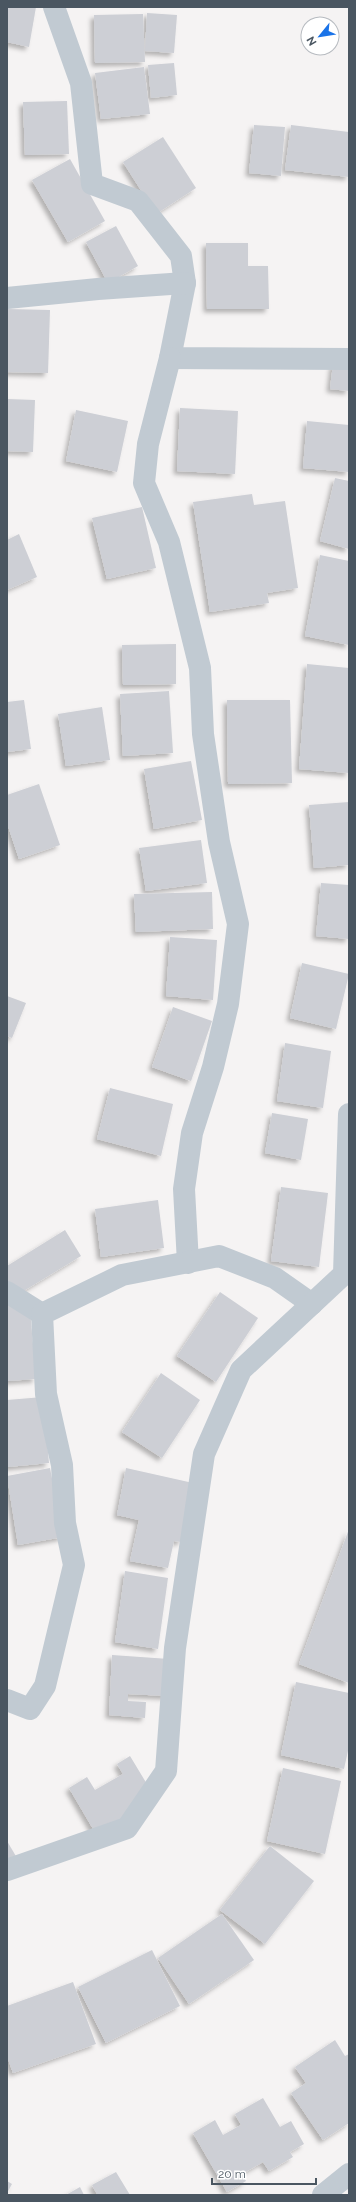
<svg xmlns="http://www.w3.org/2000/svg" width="356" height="2202" viewBox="0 0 356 2202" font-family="Raleway,sans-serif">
<defs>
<filter id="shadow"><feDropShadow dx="-3.5" dy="3.5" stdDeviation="2" flood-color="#0004"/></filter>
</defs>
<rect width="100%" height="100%" fill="#f5f3f3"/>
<!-- building -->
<g fill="#cdcfd5" filter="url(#shadow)">
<polygon points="7,7 36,7 29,47 7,42"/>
<polygon points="147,13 177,15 174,53 145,51"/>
<polygon points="143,14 145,62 95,63 94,15"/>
<polygon points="174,63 177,95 151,98 148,65"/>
<polygon points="144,67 150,114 101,119 95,73"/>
<polygon points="67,101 69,154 25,155 23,102"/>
<polygon points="254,125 285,127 281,176 249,173"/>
<polygon points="291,125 349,132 349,177 285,170"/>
<polygon points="163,137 196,188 156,214 123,162"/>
<polygon points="70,159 105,221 68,242 32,180"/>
<polygon points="116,226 138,266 108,283 86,242"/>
<polygon points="206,243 248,243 248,266 268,266 269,309 207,309"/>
<polygon points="7,309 50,310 48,373 7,372"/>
<polygon points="333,364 349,366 349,391 330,389"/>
<polygon points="7,399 35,400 33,452 7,451"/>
<polygon points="180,408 238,411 235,474 177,471"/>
<polygon points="76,410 128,421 117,472 66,461"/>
<polygon points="307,421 349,425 349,472 303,468"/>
<polygon points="335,478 349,481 349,549 320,541"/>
<polygon points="252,494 254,505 285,501 298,588 267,593 269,603 210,612 193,502"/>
<polygon points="142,507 156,568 107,579 92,518"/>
<polygon points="19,534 37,577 7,590 7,540"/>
<polygon points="320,555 349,561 349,645 305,636"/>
<polygon points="176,644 176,684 123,685 122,645"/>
<polygon points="307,664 349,668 349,773 299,769"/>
<polygon points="169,691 173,753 123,756 120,694"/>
<polygon points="24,700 31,749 7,752 7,702"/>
<polygon points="227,700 290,700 292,783 228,784"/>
<polygon points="102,707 110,760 66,766 58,714"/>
<polygon points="191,761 202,820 154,829 144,769"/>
<polygon points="39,784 60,845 19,859 7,823 7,795"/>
<polygon points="349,802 349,865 314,868 309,805"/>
<polygon points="201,840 207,883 146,891 139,848"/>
<polygon points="321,883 349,885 349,939 316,936"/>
<polygon points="212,892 213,929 136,932 134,894"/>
<polygon points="170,937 217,940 213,1000 166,996"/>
<polygon points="302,963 349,974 336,1029 290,1018"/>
<polygon points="7,996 26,1003 12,1038 7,1036"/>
<polygon points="173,1007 212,1021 191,1081 152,1067"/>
<polygon points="285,1043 331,1051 323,1108 277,1101"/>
<polygon points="110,1088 173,1104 161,1156 97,1139"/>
<polygon points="272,1113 308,1119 301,1160 265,1153"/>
<polygon points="281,1187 328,1193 319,1267 271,1261"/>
<polygon points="158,1200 164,1248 101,1257 95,1209"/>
<polygon points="65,1230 81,1256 17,1295 7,1279 7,1266"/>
<polygon points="220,1292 258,1318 216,1382 177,1356"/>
<polygon points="29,1298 36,1379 7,1381 7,1300"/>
<polygon points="161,1373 200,1400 162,1458 122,1432"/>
<polygon points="43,1397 49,1463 8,1467 7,1400"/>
<polygon points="50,1468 63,1537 18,1545 7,1476"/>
<polygon points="126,1468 193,1483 181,1542 174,1541 168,1568 130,1561 139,1520 117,1515"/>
<polygon points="349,1529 349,1683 299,1664"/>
<polygon points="125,1571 168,1578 158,1649 115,1642"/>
<polygon points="112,1655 169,1659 167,1696 128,1694 128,1701 146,1702 145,1718 109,1715"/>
<polygon points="296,1682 349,1693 349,1746 344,1769 281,1755"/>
<polygon points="130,1756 156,1799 96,1834 69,1788 87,1777 95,1790 123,1774 117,1764"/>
<polygon points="283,1768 341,1781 325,1854 267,1841"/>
<polygon points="7,1841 17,1858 7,1864"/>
<polygon points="270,1846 314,1881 265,1944 220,1910"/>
<polygon points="222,1914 254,1960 189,2004 158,1958"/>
<polygon points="152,1950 180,2006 106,2043 78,1987"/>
<polygon points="73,1982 96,2044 13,2073 7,2056 7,2006"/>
<polygon points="335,2040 345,2056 349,2054 349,2123 323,2140 291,2093 306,2083 295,2067"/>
<polygon points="263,2098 280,2127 291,2121 304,2144 290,2152 293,2157 269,2171 263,2162 242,2174 246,2181 227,2192 193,2133 215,2120 223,2135 241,2125 235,2114"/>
<polygon points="116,2172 130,2195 95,2195 97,2194 92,2185"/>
<polygon points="7,2181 12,2184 7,2193"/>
<polygon points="80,2187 84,2195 66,2195"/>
</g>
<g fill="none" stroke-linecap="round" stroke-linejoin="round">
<!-- minor -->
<g stroke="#c1cad2" stroke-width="22">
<polyline points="54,7 81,83 92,184 138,201 181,256 185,283 170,358 349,359"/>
<polyline points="7,298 98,289 185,283"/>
<polyline points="170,358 148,444 144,483 169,542 200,668 203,734 219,842 238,924 228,1004 213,1067 192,1133 184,1189 188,1263"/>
<polyline points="7,1292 42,1314"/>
<polyline points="7,1700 30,1709 45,1686 74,1565 65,1523 62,1465 46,1394 42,1314 122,1275 219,1256 275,1278 312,1304"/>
<polyline points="7,1870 127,1828 166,1771 175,1648 204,1454 241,1370 344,1274 349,1114"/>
<polyline points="323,2195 349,2174"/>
</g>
</g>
<!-- border -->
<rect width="356" height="2202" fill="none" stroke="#4a5661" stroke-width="16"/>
<!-- north arrow -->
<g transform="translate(320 36) rotate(240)"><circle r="19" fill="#ffffff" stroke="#b7bbc0"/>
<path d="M0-3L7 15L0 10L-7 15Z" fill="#1a73e8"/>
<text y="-6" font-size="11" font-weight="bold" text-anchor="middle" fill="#4a5661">N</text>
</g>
<!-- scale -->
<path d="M212 2178v6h104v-6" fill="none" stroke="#4a5661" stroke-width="2"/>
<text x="218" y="2178" font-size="12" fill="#4a5661" stroke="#ffffff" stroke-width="3" paint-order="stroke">20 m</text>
</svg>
